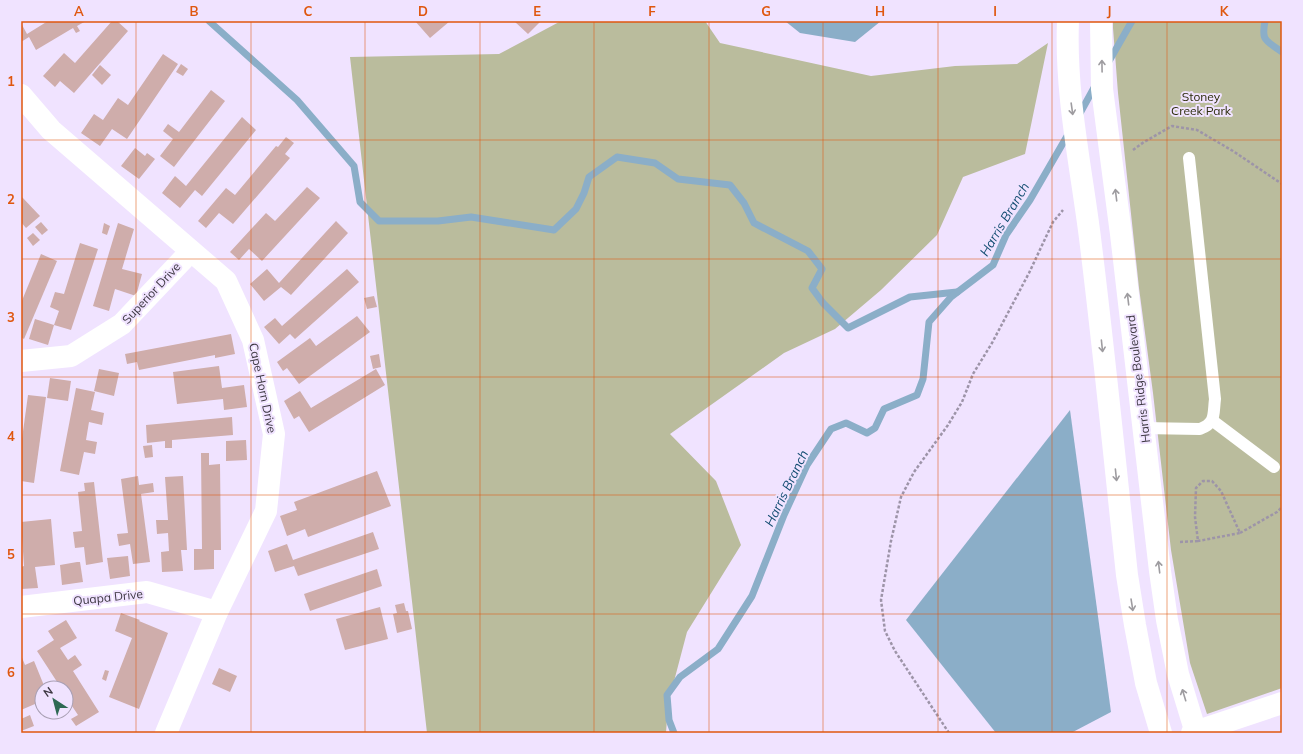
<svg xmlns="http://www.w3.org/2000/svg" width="1303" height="754" viewBox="0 0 1303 754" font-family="Mulish,sans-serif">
<rect width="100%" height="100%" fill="#f0e3ff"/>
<!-- green -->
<g fill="#babc9d">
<polygon points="561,21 705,21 720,43 871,76 955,66 1017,64 1048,43 1025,154 963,177 937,235 881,290 835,329 784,353 670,434 716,481 741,545 687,632 668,704 666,733 427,733 350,57 499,54"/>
<polygon points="1113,21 1282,21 1282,688 1207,714 1190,663 1171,550 1153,393 1139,288 1118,93 1113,28"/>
</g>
<!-- water -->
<g fill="#8baec8">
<polygon points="785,21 881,21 855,42 800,33"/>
<polygon points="1070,410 1111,712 1071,733 996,733 906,620"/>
</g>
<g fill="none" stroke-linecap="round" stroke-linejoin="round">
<!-- stream -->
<g stroke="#8baec8" stroke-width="7">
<polyline points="209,21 297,100 354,166 360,202 379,221 438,221 471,217 554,230 576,209 584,193 589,177 617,157 655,163 678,179 730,185 744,203 754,223 808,251 822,269 812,288 823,303 848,328 910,297 957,292"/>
<path d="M1265,21C1261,42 1266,40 1282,52"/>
<polyline points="1108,63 1132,21"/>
<polyline points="1079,115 1095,86"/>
<polyline points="674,733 669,720 667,695 680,677 718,649 752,596 784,515 807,465 831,429 846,423 867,433 875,428 884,409 917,395 923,379 929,322 951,297 993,265 1006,235 1030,200 1070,131"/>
</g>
</g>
<!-- building -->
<g fill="#cfadab">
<polygon points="48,21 86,21 77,26 80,31 76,33 73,28 36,50 29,37 21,42 21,23 27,34"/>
<polygon points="112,21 117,21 128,31 74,93 60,81 55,87 43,76 64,53 75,63"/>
<polygon points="415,21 450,21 430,38"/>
<polygon points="514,21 541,21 528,34"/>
<polygon points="163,54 178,64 127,139 112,129 100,146 81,133 94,114 103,120 118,98 128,105"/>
<polygon points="181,64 188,69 183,76 176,72"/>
<polygon points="100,65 111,75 102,85 92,75"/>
<polygon points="211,90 225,101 174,167 160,156 173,139 163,131 168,124 179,132"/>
<polygon points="242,117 256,130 202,196 195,190 180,208 162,193 175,176 186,186"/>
<polygon points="286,137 294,143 285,154 290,158 233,224 219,213 206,228 198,221 226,188 235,195 276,146 278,147"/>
<polygon points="135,148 145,156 147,153 155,159 139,179 121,166"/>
<polygon points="307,187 320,198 262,261 249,249 239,260 230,252 266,213 275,221"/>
<polygon points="21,196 40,216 26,228 21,222"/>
<polygon points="336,221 348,233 291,295 281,287 264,301 250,284 267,269 279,283"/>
<polygon points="41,222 48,230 42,235 35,227"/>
<polygon points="104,223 110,226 107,235 102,233"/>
<polygon points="118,223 134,229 122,269 142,274 136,296 115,289 109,311 93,306"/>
<polygon points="33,233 40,240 33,246 27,238"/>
<polygon points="80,243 98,249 71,330 54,325 59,311 50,307 55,292 64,294"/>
<polygon points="41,254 57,261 24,339 21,337 21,303"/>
<polygon points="347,269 359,282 295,339 290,334 279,344 264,327 275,318 282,326"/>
<polygon points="374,296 377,307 367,309 364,298"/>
<polygon points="357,316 370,332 299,384 287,368 283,371 277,362 310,338 316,346"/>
<polygon points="35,319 54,325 48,345 29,339"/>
<polygon points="231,334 235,354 215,358 215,355 139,370 137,362 127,364 125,354"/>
<polygon points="379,354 381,367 373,369 370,356"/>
<polygon points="219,366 222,388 244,385 247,407 224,410 223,399 177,404 173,372"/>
<polygon points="99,369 119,373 114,396 94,391"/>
<polygon points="376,369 385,385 309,432 299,416 294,419 284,401 300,391 311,408"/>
<polygon points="50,378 71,381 68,401 47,398"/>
<polygon points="76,388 95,392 91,410 104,413 102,425 89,422 86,440 97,442 95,454 84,452 79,475 60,471"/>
<polygon points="28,395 46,397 34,483 21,481 21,446"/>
<polygon points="232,417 233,435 172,440 172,448 165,448 165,441 147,443 146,425"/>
<polygon points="246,440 247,460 226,461 226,441"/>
<polygon points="152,445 153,457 145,458 143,446"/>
<polygon points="201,453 209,453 209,465 220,464 221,550 214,550 214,569 194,570 194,549 202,549"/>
<polygon points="377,471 391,506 308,537 305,529 287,536 280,516 297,510 294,502"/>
<polygon points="138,476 139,485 153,483 154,492 141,494 150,562 133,564 130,544 119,546 117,534 128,533 121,479"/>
<polygon points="183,476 187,550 181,550 183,571 162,572 161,552 169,551 168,533 157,534 156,520 168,520 165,477"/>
<polygon points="94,482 103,562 86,565 84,547 75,548 73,532 82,531 78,492 85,491 84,483"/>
<polygon points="51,519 55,565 35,567 38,588 21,589 21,567 24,566 21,522"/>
<polygon points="373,532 379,549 298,576 294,566 275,572 268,551 287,544 293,560"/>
<polygon points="128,556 130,576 110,579 107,558"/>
<polygon points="77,562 80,562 83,582 62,585 60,565"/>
<polygon points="377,569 382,586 310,611 304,594"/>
<polygon points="404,603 406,611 408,611 412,629 397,633 393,614 397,613 395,605"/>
<polygon points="380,607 388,639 345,650 336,619"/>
<polygon points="121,613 140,620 139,621 168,633 139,709 109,697 132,638 115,631"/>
<polygon points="66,620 77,638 60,648 68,660 75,655 82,665 73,671 99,712 76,726 71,719 78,715 66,697 66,688 61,688 37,651 54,640 48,631"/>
<polygon points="21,655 25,665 34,661 45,688 42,688 42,701 21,710"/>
<polygon points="219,668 237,676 230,692 212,684"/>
<polygon points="105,670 109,671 106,681 102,679"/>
<polygon points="30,715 34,726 21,731 21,719"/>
</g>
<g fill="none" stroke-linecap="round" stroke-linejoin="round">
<!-- path -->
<g stroke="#9d94a8" stroke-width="2.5" stroke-dasharray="3 2" stroke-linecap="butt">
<polyline points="1133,150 1144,142 1172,126 1197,130 1233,151 1282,184"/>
<polyline points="1240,533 1277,512 1282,507"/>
<polyline points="1180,542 1198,541 1195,517 1196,488 1203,481 1212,481 1221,491 1240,533 1198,541"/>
<polyline points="949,733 895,651 885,631 881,600 891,541 901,497 914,472 948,425 962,402 973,374 992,343 1029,273 1053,222 1063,210"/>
</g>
<!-- service -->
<g stroke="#fff" stroke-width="12">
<polyline points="1213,421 1274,467"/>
<path d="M1143,428L1200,429C1216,423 1213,415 1215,399L1189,158"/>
</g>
<!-- minor -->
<g stroke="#fff" stroke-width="22">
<polyline points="21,95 51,130 226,281 253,340 274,434 266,511 217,612 166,733"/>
<polyline points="21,361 71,356 122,324 191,251"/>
<polyline points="21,607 147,592 217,612"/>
<polyline points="1192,733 1282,703"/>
</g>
<!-- tertiary -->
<g stroke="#fff" stroke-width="22">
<path d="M1068,21C1065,94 1081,166 1090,238C1104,350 1115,463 1127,575L1135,625L1146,683L1161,733"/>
<polyline points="1101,21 1102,89 1121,234 1160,571 1167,620 1178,674 1196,733"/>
</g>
</g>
<!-- one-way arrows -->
<defs><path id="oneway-shaft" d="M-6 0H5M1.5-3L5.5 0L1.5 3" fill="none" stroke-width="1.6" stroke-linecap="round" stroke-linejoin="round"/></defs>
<g stroke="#9e9ca0">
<use href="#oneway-shaft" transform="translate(1102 66) rotate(-91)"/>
<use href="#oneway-shaft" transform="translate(1072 109) rotate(82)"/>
<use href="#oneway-shaft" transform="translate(1116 195) rotate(-97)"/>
<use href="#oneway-shaft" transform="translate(1128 299) rotate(-97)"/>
<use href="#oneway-shaft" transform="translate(1102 346) rotate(84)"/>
<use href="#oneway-shaft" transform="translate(1116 475) rotate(84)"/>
<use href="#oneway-shaft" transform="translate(1159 567) rotate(-97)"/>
<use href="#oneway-shaft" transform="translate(1132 605) rotate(81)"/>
<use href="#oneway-shaft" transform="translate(1184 695) rotate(-107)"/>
</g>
<!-- grid -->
<path fill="none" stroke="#df570f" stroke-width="1" stroke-opacity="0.55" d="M136,21V733M251,21V733M365,21V733M480,21V733M594,21V733M709,21V733M823,21V733M938,21V733M1052,21V733M1167,21V733M21,140H1282M21,259H1282M21,377H1282M21,495H1282M21,614H1282"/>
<g text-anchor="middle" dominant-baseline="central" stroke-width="4" stroke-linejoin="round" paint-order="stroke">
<!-- park labels -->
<g font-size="12" fill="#2b2b0a" stroke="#f0e3ff">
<text x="1201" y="96">Stoney<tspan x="1201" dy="14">Creek Park</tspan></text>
</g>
<!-- street labels -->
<g font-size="12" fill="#3d3842" stroke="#f0e3ff">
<text transform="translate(151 293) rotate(-47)">Superior Drive</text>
<text transform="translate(1138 379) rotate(-97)">Harris Ridge Boulevard</text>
<text transform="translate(263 388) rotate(78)">Cape Horn Drive</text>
<text transform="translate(108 597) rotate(-6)">Quapa Drive</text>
</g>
<!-- water labels -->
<g font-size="13" font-style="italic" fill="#134d72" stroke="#f0e3ff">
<text transform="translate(1004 219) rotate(-59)">Harris Branch</text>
<text transform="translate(786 488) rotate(-64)">Harris Branch</text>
</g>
</g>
<!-- border -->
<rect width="1303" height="754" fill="none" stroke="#f0e3ff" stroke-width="44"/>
<!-- north arrow -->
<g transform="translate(54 700) rotate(324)"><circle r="19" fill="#f0e3ff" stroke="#a89fb3"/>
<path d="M0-3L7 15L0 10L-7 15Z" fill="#2e6953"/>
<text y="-6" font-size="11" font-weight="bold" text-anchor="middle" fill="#3d3842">N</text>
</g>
<rect x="22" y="22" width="1259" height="710" fill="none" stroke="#df570f" stroke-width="1.5"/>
<g font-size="13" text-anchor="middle" font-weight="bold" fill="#df570f">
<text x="79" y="16">A</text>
<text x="194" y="16">B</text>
<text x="308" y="16">C</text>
<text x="423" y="16">D</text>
<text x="537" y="16">E</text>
<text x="652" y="16">F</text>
<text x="766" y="16">G</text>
<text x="880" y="16">H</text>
<text x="995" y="16">I</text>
<text x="1109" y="16">J</text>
<text x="1224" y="16">K</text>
<text x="11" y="86">1</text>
<text x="11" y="204">2</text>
<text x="11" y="322">3</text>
<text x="11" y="441">4</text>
<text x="11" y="559">5</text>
<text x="11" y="677">6</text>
</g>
</svg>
